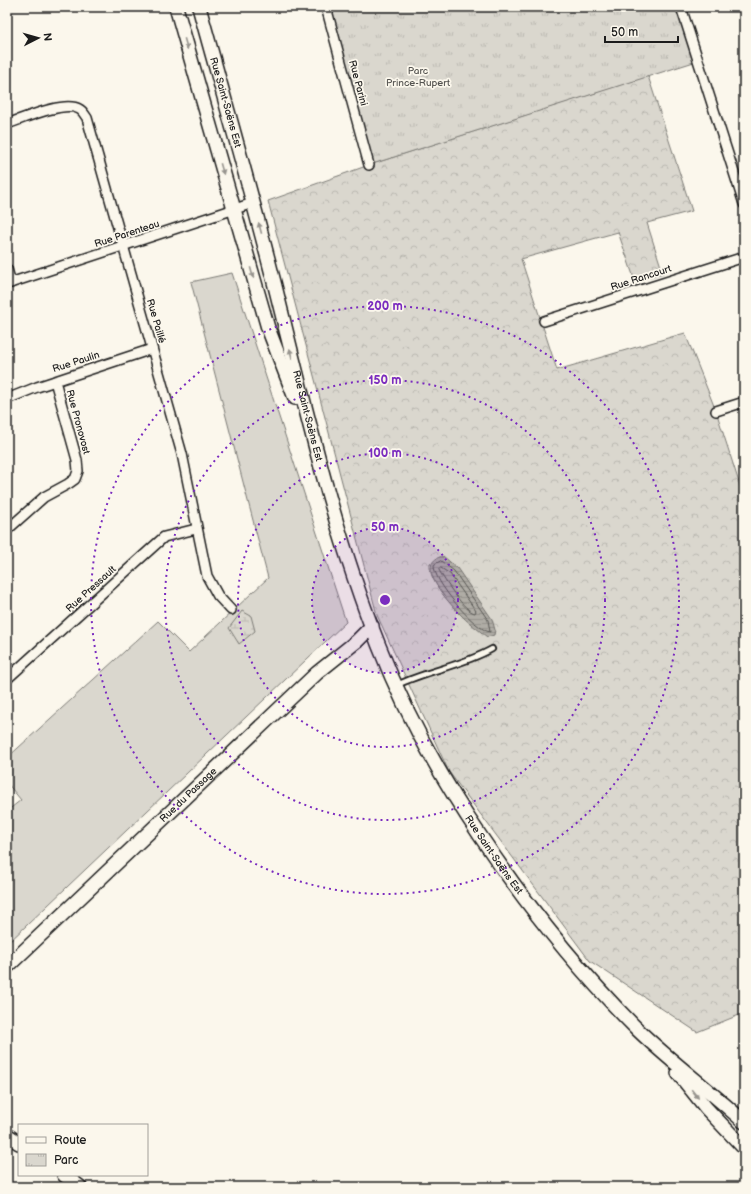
<svg xmlns="http://www.w3.org/2000/svg" width="751" height="1194" viewBox="0 0 751 1194" font-family="'Balsamiq Sans',sans-serif">
<defs>
<pattern id="forest-crowns" width="20" height="18" patternUnits="userSpaceOnUse"><rect width="20" height="18" fill="#dad7ce"/><path d="M2 6a3 3 0 1 1 6 0M12 15a3 3 0 1 1 6 0" fill="none" stroke="#bab8b0"/></pattern>
<pattern id="wetland-marsh" width="20" height="14" patternUnits="userSpaceOnUse"><rect width="20" height="14" fill="#dad7ce"/><path d="M1 5h8M5 5V1M11 12h8M15 12V8" fill="none" stroke="#bab8b0"/></pattern>
<pattern id="park-tufts" width="24" height="20" patternUnits="userSpaceOnUse"><rect width="24" height="20" fill="#dad7ce"/><path d="M3 7l-1-3M5 7V3M7 7l1-3M15 17l-1-3M17 17v-4M19 17l1-3" fill="none" stroke="#bab8b0"/></pattern>
<pattern id="water-rules" width="6" height="5" patternUnits="userSpaceOnUse"><rect width="6" height="5" fill="#afaca5"/><path d="M0 2.5h6" fill="none" stroke="#96938d"/></pattern>
</defs>
<rect width="100%" height="100%" fill="#fbf7ec"/>
<filter id="ink" filterUnits="userSpaceOnUse"><feTurbulence type="fractalNoise" baseFrequency=".025" numOctaves="2"/><feDisplacementMap in="SourceGraphic" scale="8" xChannelSelector="R" yChannelSelector="G"/><feConvolveMatrix kernelMatrix="1 2 1 2 8 2 1 2 1" color-interpolation-filters="sRGB"/></filter>
<g filter="url(#ink)">
<!-- green -->
<polygon fill="#dad7ce" stroke="#7b7a75" points="232,273 346,622 7,944 7,811 21,800 7,783 7,758 158,621 189,652 268,578 191,282"/>
<!-- forest -->
<path fill="url(#forest-crowns)" stroke="#7b7a75" fill-rule="evenodd" d="M648,76L692,211L647,223L663,273L635,281L618,232L521,259L557,370L685,333L716,411L744,498V1013L697,1032L590,961L449,772L377,615L268,201L369,165ZM430,563L459,614C448,599 428,581 430,563Z"/>
<!-- wetland -->
<polygon fill="url(#wetland-marsh)" stroke="#7b7a75" points="242,611 251,616 255,631 239,644 229,628"/>
<!-- park -->
<polygon fill="url(#park-tufts)" stroke="#7b7a75" points="326,7 680,7 697,61 369,165"/>
<!-- water -->
<path fill="url(#water-rules)" stroke="#74726e" d="M443,556L457,568L492,619L495,630L494,635L487,637C478,629 467,622 459,613C447,601 413,563 443,556Z"/>
<g fill="none" stroke-linecap="round" stroke-linejoin="round">
<!-- shore -->
<g stroke="#575653" stroke-width="1">
<path d="M441,561L454,571L488,620L490,632C475,630 432,580 434,565Z"/>
<path d="M441,568L450,574L476,611L475,613C465,612 444,580 439,570Z"/>
</g>
<defs>
<g id="lane">
<polyline points="327,10 337,7"/>
<path d="M397,685C428,670 462,666 492,649"/>
</g>
<g id="street">
<polyline points="326,7 369,165"/>
<polyline points="681,7 744,204"/>
<path d="M7,124C22,119 65,100 79,109C82,110 85,115 87,118L182,454L207,576L218,596L231,610"/>
<polyline points="7,269 11,283"/>
<polyline points="7,284 253,203"/>
<polyline points="544,321 744,257"/>
<polyline points="7,399 37,387 152,349"/>
<polyline points="716,411 744,402"/>
<polyline points="7,530 44,497 68,484 75,479 78,471 77,460 55,381"/>
<polyline points="7,679 164,537 196,529"/>
</g>
<g id="secondary">
<polyline points="176,7 268,328 295,398"/>
<path id="s1" d="M199,7C225,101 252,195 276,290C306,410 333,530 379,646C405,713 441,778 481,837C527,906 580,972 638,1030C672,1063 710,1090 744,1122"/>
<path id="s2" d="M7,967L317,673L357,641L372,626"/>
<polyline points="678,1073 706,1108 744,1148"/>
<polyline points="7,1135 19,1143"/>
<polyline points="64,1175 80,1187"/>
</g>
</defs>
<!-- lane casing -->
<use href="#lane" stroke="#1c1c1c" stroke-width="8"/>
<!-- street casing -->
<use href="#street" stroke="#1c1c1c" stroke-width="12"/>
<!-- secondary casing -->
<use href="#secondary" stroke="#1c1c1c" stroke-width="16"/>
<!-- lane -->
<use href="#lane" stroke="#fbf7ec" stroke-width="4.5"/>
<!-- street -->
<use href="#street" stroke="#fbf7ec" stroke-width="9"/>
<!-- secondary -->
<use href="#secondary" stroke="#fbf7ec" stroke-width="13"/>
</g>
<!-- one-way arrows -->
<defs><path id="oneway-solid" d="M-6-.8H1V-3.2L6.5 0L1 3.2V.8H-6Z"/></defs>
<g fill="#97948e">
<use href="#oneway-solid" transform="translate(186 44) rotate(74)"/>
<use href="#oneway-solid" transform="translate(222 169) rotate(74)"/>
<use href="#oneway-solid" transform="translate(260 228) rotate(-105)"/>
<use href="#oneway-solid" transform="translate(252 273) rotate(74)"/>
<use href="#oneway-solid" transform="translate(291 354) rotate(-103)"/>
<use href="#oneway-solid" transform="translate(695 1094) rotate(51)"/>
</g>
</g>
<!-- distance rings -->
<circle cx="385" cy="600" r="73" fill="#7b2cbf" fill-opacity=".12"/>
<g fill="none" stroke="#7b2cbf" stroke-width="2" stroke-dasharray="2 4">
<circle cx="385" cy="600" r="73"/>
<circle cx="385" cy="600" r="147"/>
<circle cx="385" cy="600" r="220"/>
<circle cx="385" cy="600" r="294"/>
</g>
<g text-anchor="middle" dominant-baseline="central" stroke-width="3.5" stroke-linejoin="round" paint-order="stroke">
<!-- park labels -->
<g font-size="10" fill="#555451" stroke="#fbf7ec">
<text x="418" y="71">Parc<tspan x="418" dy="12">Prince-Rupert</tspan></text>
</g>
<!-- street labels -->
<g font-size="10" fill="#1c1c1c" stroke="#fbf7ec">
<text transform="translate(358 83) rotate(75)">Rue Parini</text>
<text stroke="none"><textPath href="#s1" startOffset="99">Rue Saint-Saëns Est</textPath></text>
<text transform="translate(127 234) rotate(-18)">Rue Parenteau</text>
<text transform="translate(641 278) rotate(-18)">Rue Rancourt</text>
<text transform="translate(156 321) rotate(74)">Rue Paillé</text>
<text transform="translate(76 362) rotate(-18)">Rue Paulin</text>
<text stroke="none"><textPath href="#s1" startOffset="423">Rue Saint-Saëns Est</textPath></text>
<text transform="translate(78 422) rotate(75)">Rue Pronovost</text>
<text transform="translate(91 589) rotate(-42)">Rue Pressault</text>
<text stroke="none"><textPath href="#s2" startOffset="250">Rue du Passage</textPath></text>
<text stroke="none"><textPath href="#s1" startOffset="903">Rue Saint-Saëns Est</textPath></text>
</g>
</g>
<circle cx="385" cy="600" r="6" fill="#7b2cbf" stroke="#fbf7ec" stroke-width="2"/>
<g font-size="12" text-anchor="middle" font-weight="bold" fill="#7b2cbf" stroke="#fbf7ec" stroke-width="3.5" stroke-linejoin="round" paint-order="stroke">
<text x="385" y="310">200 m</text>
<text x="385" y="384">150 m</text>
<text x="385" y="457">100 m</text>
<text x="385" y="531">50 m</text>
</g>
<!-- margin -->
<rect width="751" height="1194" fill="none" stroke="#fbf7ec" stroke-width="24"/>
<rect x="12" y="12" width="727" height="1170" fill="none" stroke="#1c1c1c" stroke-width="1.5" filter="url(#ink)"/>
<!-- legend -->
<rect x="18" y="1124" width="130" height="52" fill="#fbf7ec" stroke="#a29f99"/>
<rect x="26" y="1137" width="20" height="6" fill="#fbf7ec" stroke="#a29f99"/>
<text x="54" y="1144" font-size="12" fill="#1c1c1c">Route</text>
<rect x="26" y="1154" width="20" height="12" fill="url(#park-tufts)" stroke="#a29f99"/>
<text x="54" y="1164" font-size="12" fill="#1c1c1c">Parc</text>
<!-- north arrow -->
<g transform="translate(38 38) rotate(84)" stroke="#fbf7ec" stroke-width="3" paint-order="stroke">
<path d="M0-3L7 15L0 10L-7 15Z" fill="#1c1c1c"/>
<text y="-6" font-size="11" font-weight="bold" text-anchor="middle" fill="#1c1c1c">N</text>
</g>
<!-- scale -->
<path d="M605 36v6h73v-6" fill="none" stroke="#1c1c1c" stroke-width="2"/>
<text x="611" y="36" font-size="12" fill="#1c1c1c" stroke="#fbf7ec" stroke-width="3" paint-order="stroke">50 m</text>
</svg>
